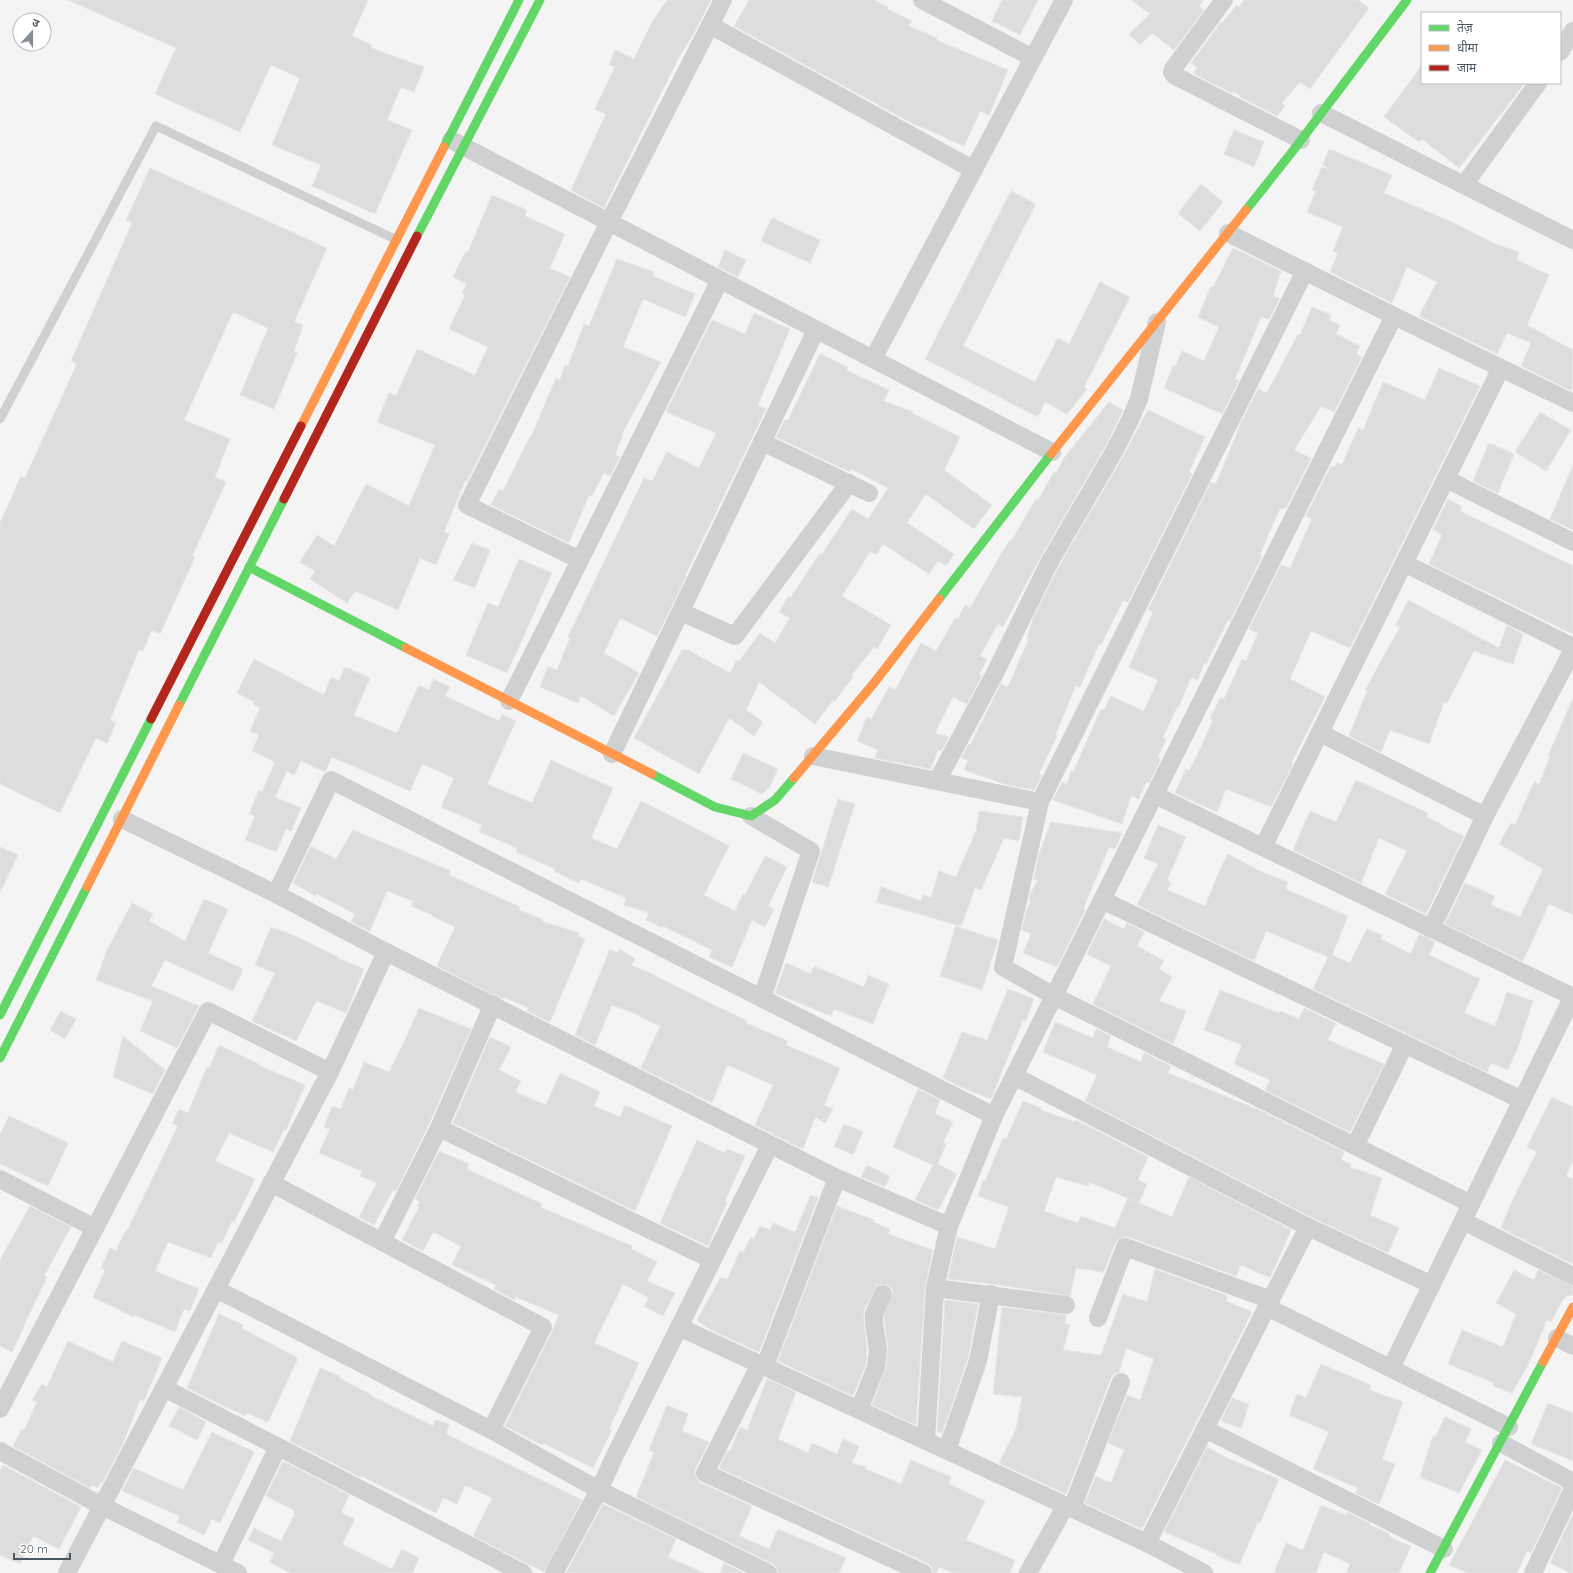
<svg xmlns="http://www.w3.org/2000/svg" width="1573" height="1573" viewBox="0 0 1573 1573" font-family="Quicksand,'Noto Sans Devanagari',sans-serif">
<rect width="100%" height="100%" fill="#f4f4f4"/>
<!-- building -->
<g fill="#ddddde" stroke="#e5e6e7">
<polygon points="68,0 368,0 352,36 372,45 371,48 424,67 414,92 401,87 387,120 412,130 375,214 312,186 321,165 272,145 300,78 271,65 240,132 155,94 176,48"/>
<polygon points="667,0 711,0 693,35 679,57 604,208 571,190 606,114 595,109 615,67 609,65 615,50 634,59 652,22"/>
<polygon points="749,0 874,0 888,7 887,9 912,21 909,26 937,38 936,40 1008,70 989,115 980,111 964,146 917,125 917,126 734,26"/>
<polygon points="1002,0 1038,0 1020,35 992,21"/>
<polygon points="1131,0 1204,0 1199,6 1204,10 1174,50 1152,33 1140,45 1129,34 1150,14"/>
<polygon points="1244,0 1358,0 1369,8 1310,89 1300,82 1282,103 1285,106 1277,116 1242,98 1233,91 1232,93 1198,76 1194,73 1197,68 1191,63 1221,22 1222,23 1237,5 1239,7"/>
<polygon points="1422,65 1422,83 1525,83 1459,168 1422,139 1419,142 1384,117"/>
<polygon points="1234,130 1264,142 1254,167 1224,154"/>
<polygon points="1329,149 1392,175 1384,193 1452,222 1495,244 1519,252 1517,260 1549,275 1527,325 1573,350 1572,391 1521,366 1531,343 1507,333 1497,354 1419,316 1437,282 1407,267 1392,303 1330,272 1338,253 1333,251 1343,227 1307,212 1316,191 1312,190 1322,167 1330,170 1323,164"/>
<polygon points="150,168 327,248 294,322 303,325 294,352 297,353 274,409 240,395 268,328 233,312 184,420 230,439 215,477 226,482 192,556 195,557 160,634 152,630 143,651 139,650 110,720 116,723 107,743 96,738 60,813 0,784 0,523 21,476 25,478 77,364 71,361 132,223 126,220"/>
<polygon points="1201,184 1223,202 1200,231 1178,213"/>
<polygon points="1011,191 1036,204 963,346 1035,382 1058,338 1069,344 1100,282 1130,297 1084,387 1087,389 1067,414 1045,402 1038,417 925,359"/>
<polygon points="492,195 527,210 525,216 565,234 550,268 570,277 467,481 465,481 444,532 449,534 436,565 420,558 398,610 355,591 347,603 310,579 315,571 300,562 317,535 334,546 366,484 409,506 435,445 377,422 389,393 396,396 417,349 475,375 488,347 449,329 465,295 462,293 467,284 453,277 466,251 468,252"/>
<polygon points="772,218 820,240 810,263 761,241"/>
<polygon points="1233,248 1281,271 1273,296 1279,298 1277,304 1269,319 1261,317 1235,379 1239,380 1222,414 1164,388 1173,366 1175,367 1182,351 1204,361 1219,327 1198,317 1211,286 1213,287"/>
<polygon points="725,250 746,260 738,277 718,267"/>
<polygon points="617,259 654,272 653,276 695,294 685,317 643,299 623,347 661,362 622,434 623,435 615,454 620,457 610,476 604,473 592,496 589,495 569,543 491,505 499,489 503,491 530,436 531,437 556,378 560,380 565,365 568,366 584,324 589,326"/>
<polygon points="1312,307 1331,315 1329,320 1340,325 1336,334 1360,346 1356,354 1362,357 1334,412 1321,406 1294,450 1311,458 1286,508 1284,507 1283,510 1280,508 1260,555 1262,556 1230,621 1228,620 1206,664 1204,663 1198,680 1191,677 1179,707 1177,707 1163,738 1166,739 1158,757 1161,759 1149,783 1146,782 1139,799 1131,796 1122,824 1053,800 1062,782 1067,784 1071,771 1073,772 1101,709 1104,710 1111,696 1144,711 1158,680 1129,667 1153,612 1148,610 1211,482 1216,484 1241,423 1258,389 1267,393 1298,334 1300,335"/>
<polygon points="754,313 790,329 758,405 766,409 685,576 686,577 657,636 620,618 604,653 639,673 614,716 581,696 578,703 540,687 548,666 557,670 570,638 568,637 644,478 652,481 667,452 699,468 716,433 666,412 712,320 745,334"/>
<polygon points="820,354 848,367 846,370 889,390 884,401 913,412 912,413 960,437 944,470 992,505 974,529 926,494 907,523 954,554 946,566 938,561 929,574 883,544 876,555 870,552 842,596 891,625 877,649 874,647 851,676 853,677 834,702 833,700 815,724 759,682 746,710 763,722 754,736 729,718 699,774 634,738 682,650 688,650 730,673 737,660 739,661 760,633 775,643 790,618 779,612 789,596 791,597 820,553 822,554 852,509 868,519 888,488 851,469 850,472 776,437 785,419 788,420"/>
<polygon points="1439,368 1480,386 1350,648 1311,631 1290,679 1325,697 1292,761 1293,764 1271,807 1226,789 1217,812 1175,793 1186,769 1189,771 1201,747 1213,720 1210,719 1220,698 1224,699 1242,659 1246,661 1258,633 1249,629 1281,565 1290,568 1312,519 1306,516 1331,466 1334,467 1337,463 1342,465 1358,428 1363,430 1383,382 1425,400"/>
<polygon points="1109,402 1123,410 1120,416 1107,443 1040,558 1003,627 998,624 980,656 987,660 979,674 982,675 967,704 953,697 935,733 949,737 941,751 938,750 931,769 875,758 878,750 857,741 867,717 871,719 889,687 895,690 921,643 936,651 955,618 958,619 965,605 970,608 1000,556 1010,540 1011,541 1036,499 1038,500 1054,472 1056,473 1064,458"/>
<polygon points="1148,410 1205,437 1189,472 1192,474 1128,602 1123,600 1101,645 1099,644 1080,687 1076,685 1055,736 1057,736 1039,774 1042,775 1034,790 1008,785 964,770 968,760 961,758 969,744 970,745 1001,684 1008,687 1029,638 1027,637 1034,616 1058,568 1125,453"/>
<polygon points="1540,412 1571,430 1546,471 1515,452"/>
<polygon points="1489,443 1514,454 1498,493 1473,481"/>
<polygon points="1573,465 1573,530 1550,519"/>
<polygon points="1448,499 1462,507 1460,511 1573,566 1573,634 1429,564 1442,535 1433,529"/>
<polygon points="472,543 490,550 475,588 453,580"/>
<polygon points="519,559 552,573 507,673 466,655 488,603 498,607"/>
<polygon points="1408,600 1499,648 1507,626 1523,634 1513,664 1474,651 1447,703 1444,702 1429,744 1390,730 1381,752 1349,736 1367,691 1365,690 1400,627 1396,625"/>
<polygon points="254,659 324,695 331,677 339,681 345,667 370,678 354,715 397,733 419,685 429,690 433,679 450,687 445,696 499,721 502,714 516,721 487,784 532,803 551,760 613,788 591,838 617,849 641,801 695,828 729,846 704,895 735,911 743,894 745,895 765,856 787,867 768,906 774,909 765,927 752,920 732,967 709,957 712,950 663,926 663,928 646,920 649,913 624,905 626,898 581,879 579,883 554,871 555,869 516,852 517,848 479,832 482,825 441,807 454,778 422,764 410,791 332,757 325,772 301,761 294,775 287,771 275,797 301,808 291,831 286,829 276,852 245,840 255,816 249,814 259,790 262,792 275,762 252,751 259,735 250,731 260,708 253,704 254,702 237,693"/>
<polygon points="1573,698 1573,915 1549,904 1523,961 1445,924 1465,883 1495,896 1491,905 1520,917 1543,869 1499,844 1511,823 1515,825 1534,782 1539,784 1550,757 1548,756"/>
<polygon points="743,753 778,769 769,788 762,794 731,779"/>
<polygon points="1356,780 1428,813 1426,817 1445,826 1444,827 1464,836 1426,914 1385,894 1407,851 1379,838 1361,883 1293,850 1310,811 1336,822"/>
<polygon points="838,799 855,804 828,887 812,882"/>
<polygon points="979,811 1023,817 1019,841 1004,838 981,890 975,888 961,926 876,902 881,887 921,901 923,895 931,898 939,871 956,877 976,831"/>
<polygon points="1051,822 1122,833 1115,849 1109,847 1084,907 1085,910 1057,967 1023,953 1031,934 1022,930 1026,911 1031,901 1029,900 1030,894 1038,880 1034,879 1039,854"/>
<polygon points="1158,825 1186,837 1167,880 1171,883 1167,890 1205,906 1222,865 1228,854 1260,871 1288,882 1285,889 1348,916 1332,955 1350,963 1367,929 1382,935 1381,939 1411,954 1419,934 1435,942 1429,955 1480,979 1464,1013 1495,1026 1507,992 1533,1001 1521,1037 1522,1037 1508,1070 1491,1063 1487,1072 1313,989 1328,957 1266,931 1254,961 1137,905 1158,864 1144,858"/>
<polygon points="353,830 451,871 449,875 520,907 519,910 542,919 541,921 579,933 578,936 585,939 550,1022 527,1011 529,1008 503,997 502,999 498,995 492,994 437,966 455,927 432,916 432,915 411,906 413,901 387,891 370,931 351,922 355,914 317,894 316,896 293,883 311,846 336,859"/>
<polygon points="0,847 18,855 0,892"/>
<polygon points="204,899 228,909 208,953 243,969 233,991 165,960 151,986 199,1006 177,1048 140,1031 153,1001 96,980 107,950 132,903 153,914 149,921 185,941"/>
<polygon points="1104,919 1124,929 1127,923 1144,932 1137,946 1164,961 1159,969 1172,977 1159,1001 1186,1011 1173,1044 1093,1004 1111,966 1087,954"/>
<polygon points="956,926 998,940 982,990 940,976"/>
<polygon points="271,927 293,935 338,957 338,958 364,969 346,1013 317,1001 316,1003 315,1003 296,1041 252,1021 275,973 255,965"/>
<polygon points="610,949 618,953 620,949 635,959 631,965 655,975 655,976 747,1021 746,1023 788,1041 786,1045 840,1068 824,1105 833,1109 825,1123 815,1117 803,1149 755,1125 773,1085 727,1065 712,1103 641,1068 660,1026 640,1017 641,1016 612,1005 595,1045 575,1035"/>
<polygon points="786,963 811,974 814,966 864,987 868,975 889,984 873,1024 834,1009 831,1016 775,993"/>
<polygon points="1008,989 1034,999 1026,1021 1023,1020 991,1099 961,1087 943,1078 962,1032 987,1040"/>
<polygon points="1220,990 1279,1013 1280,1011 1299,1019 1304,1008 1336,1023 1328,1040 1384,1064 1350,1132 1265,1090 1270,1080 1234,1064 1242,1045 1204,1030"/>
<polygon points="419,1008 471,1029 429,1124 396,1191 393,1190 374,1225 359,1217 377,1183 360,1176 362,1171 319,1153 330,1129 324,1127 332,1106 341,1109 349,1088 353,1090 364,1062 389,1072 404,1042"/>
<polygon points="61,1011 76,1019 65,1039 50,1030"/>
<polygon points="1055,1022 1093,1038 1096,1029 1111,1036 1107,1047 1141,1062 1144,1053 1171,1066 1168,1073 1257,1109 1344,1152 1341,1160 1351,1164 1350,1167 1382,1178 1370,1215 1399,1228 1388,1253 1313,1218 1085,1101 1097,1075 1043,1052"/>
<polygon points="123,1036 165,1070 153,1094 113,1077"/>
<polygon points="490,1037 511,1047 499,1070 521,1081 515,1092 546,1105 560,1073 600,1092 594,1106 620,1117 625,1105 672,1126 635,1211 453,1123"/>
<polygon points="219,1045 259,1064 258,1065 305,1085 286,1130 284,1129 273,1152 229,1133 215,1161 255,1179 234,1222 232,1221 221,1244 218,1242 211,1258 168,1242 155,1271 199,1289 190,1311 184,1309 175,1332 135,1315 134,1317 93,1297 105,1270 101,1268 110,1248 116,1251 125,1231 127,1231 178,1126 172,1124 179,1109 188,1113 207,1067 209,1068"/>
<polygon points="918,1089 940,1100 935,1114 953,1122 943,1143 946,1144 938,1164 957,1174 938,1210 915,1200 933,1165 893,1147"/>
<polygon points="1552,1097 1573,1107 1573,1161 1566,1176 1573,1179 1573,1264 1501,1228 1513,1199 1537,1152 1527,1147"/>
<polygon points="1023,1101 1041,1108 1041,1110 1075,1122 1076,1120 1148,1157 1138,1180 1147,1184 1139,1203 1089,1182 1088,1186 1056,1177 1044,1211 1078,1223 1081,1216 1115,1228 1128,1198 1172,1217 1189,1177 1291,1230 1270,1278 1241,1265 1236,1276 1129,1237 1124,1237 1119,1239 1115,1243 1104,1272 1076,1268 1070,1296 993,1284 948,1279 957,1237 995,1249 1009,1207 978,1196 983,1180 985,1181 1003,1138 1006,1139"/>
<polygon points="9,1116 68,1143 48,1186 0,1164 0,1135"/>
<polygon points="844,1124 863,1132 853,1155 834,1146"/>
<polygon points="697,1140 725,1153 727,1149 745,1156 725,1201 727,1202 708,1246 660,1223"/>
<polygon points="439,1151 469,1164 467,1169 542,1204 540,1207 632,1246 631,1249 657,1262 647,1281 675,1293 663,1316 644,1306 649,1298 623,1284 594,1343 639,1363 609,1429 612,1430 593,1468 543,1443 542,1445 505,1426 552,1332 559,1315 516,1297 515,1300 494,1289 496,1285 452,1265 461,1246 433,1232 423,1251 402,1240 419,1207 417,1206 420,1201 415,1199"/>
<polygon points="867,1165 890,1176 885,1187 861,1177"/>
<polygon points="811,1195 818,1198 759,1352 709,1329 697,1320 721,1277 727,1280 740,1251 744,1252 750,1238 754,1239 760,1226 770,1230 773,1223 795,1232"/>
<polygon points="30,1206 71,1227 44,1276 47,1277 23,1327 24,1327 12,1352 0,1346 0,1260"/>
<polygon points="837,1206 874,1220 873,1222 890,1229 888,1234 933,1250 925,1287 916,1425 872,1405 886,1368 888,1349 884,1316 893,1293 892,1288 888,1285 882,1284 877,1286 864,1310 864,1323 867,1350 866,1364 853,1396 778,1361"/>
<polygon points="1155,1269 1228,1296 1226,1301 1252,1312 1142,1529 1085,1503 1096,1476 1111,1483 1124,1450 1108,1443 1127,1395 1140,1400 1154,1359 1126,1348 1119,1372 1114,1374 1111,1378 1066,1494 999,1463 1016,1429 1022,1397 993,1394 1002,1307 1066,1315 1065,1324 1070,1325 1063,1350 1101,1355 1123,1294 1147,1302"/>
<polygon points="1514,1270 1534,1280 1538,1270 1573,1286 1573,1295 1567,1296 1562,1301 1551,1322 1547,1320 1527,1367 1512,1393 1493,1386 1494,1383 1448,1364 1462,1330 1503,1347 1516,1314 1496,1303"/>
<polygon points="945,1300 978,1304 968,1358 942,1433 937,1432"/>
<polygon points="219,1314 243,1325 241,1328 298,1358 268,1422 247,1413 245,1416 187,1388"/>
<polygon points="68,1341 113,1362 122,1341 162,1358 144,1401 140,1400 122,1446 102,1483 100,1482 98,1488 92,1485 90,1488 13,1446 22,1429 24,1431 37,1402 32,1400 42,1384 47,1387"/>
<polygon points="1321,1364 1371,1385 1369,1390 1403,1402 1382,1459 1395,1464 1379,1504 1355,1493 1358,1488 1313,1469 1329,1432 1289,1415 1297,1394 1306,1398"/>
<polygon points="320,1368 340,1376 339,1378 372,1395 371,1396 433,1426 435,1420 449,1424 446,1434 582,1500 544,1572 473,1536 492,1498 465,1485 457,1504 443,1498 436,1513 361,1476 360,1477 290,1441"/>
<polygon points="767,1379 796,1392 778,1439 808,1453 812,1443 837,1454 843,1439 859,1446 852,1463 866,1467 866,1469 901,1484 911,1460 951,1477 949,1484 985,1501 966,1540 1015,1560 1010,1573 953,1573 939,1567 936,1573 933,1573 932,1567 927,1563 719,1468 728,1450 730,1451 740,1427 747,1430"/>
<polygon points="1232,1398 1249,1404 1241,1428 1221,1421"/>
<polygon points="1548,1403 1573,1413 1573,1461 1531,1444"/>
<polygon points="667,1405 688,1414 682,1431 709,1442 695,1469 695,1474 697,1479 701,1483 752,1506 739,1536 769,1549 778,1529 846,1558 839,1573 778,1573 777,1568 773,1564 636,1497 654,1452 649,1450"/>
<polygon points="179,1407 206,1422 197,1440 169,1426"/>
<polygon points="1445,1417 1471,1429 1465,1442 1482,1450 1459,1493 1420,1477 1433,1436 1436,1436"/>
<polygon points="212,1432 254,1452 220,1523 212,1519 204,1535 177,1522 180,1516 122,1491 134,1468 183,1490"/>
<polygon points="1207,1447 1229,1459 1279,1479 1260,1523 1258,1522 1239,1565 1216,1555 1217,1554 1164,1532"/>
<polygon points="1505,1460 1562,1488 1531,1553 1527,1551 1517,1573 1468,1573 1449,1565"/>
<polygon points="283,1461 349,1495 341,1513 355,1519 342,1544 392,1569 402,1549 419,1558 412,1573 290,1573 270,1562 274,1553 248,1540 254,1528 281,1541 295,1514 293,1514 295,1511 266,1496"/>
<polygon points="3,1465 81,1507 59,1549 33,1536 20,1564 0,1555 0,1470"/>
<polygon points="603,1504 676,1539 668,1557 704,1573 566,1573"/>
<polygon points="1321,1505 1346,1515 1347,1512 1371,1524 1370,1525 1390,1534 1389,1537 1411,1546 1399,1573 1346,1573 1350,1564 1324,1552 1316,1573 1274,1573 1286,1543 1303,1550"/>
<polygon points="1573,1513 1573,1573 1570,1573 1550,1563"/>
<polygon points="724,1563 744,1573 720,1573"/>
</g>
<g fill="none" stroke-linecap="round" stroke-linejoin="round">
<!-- lane -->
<polyline stroke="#ced0d2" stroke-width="9" points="0,419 156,126 397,240"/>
<!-- street -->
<g stroke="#ced0d2" stroke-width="18">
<polyline points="922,0 1033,58"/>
<polyline points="1224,0 1173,69 1172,72 1175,76 1301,140"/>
<polyline points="710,25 974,170"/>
<polyline points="1560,52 1573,31"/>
<polyline points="1321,113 1573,240"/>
<polyline points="451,140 1052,452"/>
<polyline points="1464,185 1538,83"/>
<polyline points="1394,316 1573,403"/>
<polyline points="873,359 1064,0"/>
<polyline points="762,442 869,493"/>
<polyline points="1446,479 1573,542"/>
<polyline points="580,560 720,280"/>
<polyline points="1404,563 1573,647"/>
<polyline points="681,612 735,636 849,483"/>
<polyline points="509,701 580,560 467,505 609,222 723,0"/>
<polyline points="1320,733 1485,816 1573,650"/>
<polyline points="612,754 816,330"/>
<polyline points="813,756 1040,802 1003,967 1054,996 1471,1204 1573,996"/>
<polyline points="937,781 993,677 1049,563 1116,448 1130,420 1139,399 1157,322"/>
<polyline points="1155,795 1573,997"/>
<polyline points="1040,802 1305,271"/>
<polyline points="751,816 811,851 762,998"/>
<polyline points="122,819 276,894 386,952 837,1178 949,1226 994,1116 1394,316 1228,233"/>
<polyline points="1263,847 1501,368"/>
<polyline points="276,894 331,780 994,1116"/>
<polyline points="1102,900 1522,1100"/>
<polyline points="1431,929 1485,816"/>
<polyline points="1014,1076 1308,1227 1267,1307 1509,1427"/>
<polyline points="439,1128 493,1004"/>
<polyline points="770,1145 679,1327 1147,1543"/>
<polyline points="1355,1146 1405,1044"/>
<polyline points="0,1179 95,1228 208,1011 330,1072 386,952"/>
<polyline points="271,1183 543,1327 491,1430"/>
<polyline points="1463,1221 1573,1276"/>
<polyline points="1308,1227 1432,1285"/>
<polyline points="382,1242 439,1128 712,1260"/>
<polyline points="935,1288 1066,1305"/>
<polyline points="216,1289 491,1430 599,1490 768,1573"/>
<polyline points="1098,1318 1125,1247 1271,1300"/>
<polyline points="1557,1338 1573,1346"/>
<polyline points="760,1364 705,1473 923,1573"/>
<polyline points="765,1366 837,1178"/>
<polyline points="1391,1368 1471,1204"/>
<polyline points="164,1388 523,1573"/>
<polyline points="0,1409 95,1228"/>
<polyline points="859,1410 876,1367 878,1350 874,1323 874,1314 883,1294"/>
<polyline points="1205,1429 1444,1549"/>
<polyline points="926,1441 935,1288 949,1226"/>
<polyline points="1501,1443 1573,1482"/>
<polyline points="947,1450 978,1361 991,1294"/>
<polyline points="0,1451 102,1506 67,1573"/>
<polyline points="1072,1508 1121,1382"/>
<polyline points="221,1564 278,1447"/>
<polyline points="238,1573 102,1506 330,1072"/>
<polyline points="554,1573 599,1490 616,1453 679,1327"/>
<polyline points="1028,1573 1066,1505"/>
<polyline points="1204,1573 1147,1543 1267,1307"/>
<polyline points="1533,1573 1573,1489"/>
</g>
<!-- fast -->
<g stroke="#63d668" stroke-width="9">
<polyline points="444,147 519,0"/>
<polyline points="1246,210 1292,152 1407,0"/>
<polyline points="417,236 540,0"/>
<polyline points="249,567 406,648"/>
<polyline points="939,599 1051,454"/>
<polyline points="179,705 284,499"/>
<polyline points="652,774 715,807 751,816 775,800 794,778"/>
<polyline points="0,1015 151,719"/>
<polyline points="0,1058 87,887"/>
<polyline points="1430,1573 1543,1362"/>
</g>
<!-- slow -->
<g stroke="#ff974d" stroke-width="9">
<polyline points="301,426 444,147"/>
<polyline points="1051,454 1246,210"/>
<polyline points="406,648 652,774"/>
<polyline points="794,778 874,683 939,599"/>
<polyline points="87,887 179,705"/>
<polyline points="1543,1362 1573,1307"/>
</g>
<!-- jam -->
<g stroke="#b3261e" stroke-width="9">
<polyline points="284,499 417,236"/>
<polyline points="151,719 301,426"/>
</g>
</g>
<!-- legend -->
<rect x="1421" y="12" width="140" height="72" fill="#ffffff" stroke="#b7bbc0"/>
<rect x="1429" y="25" width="20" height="6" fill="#63d668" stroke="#b7bbc0"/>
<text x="1457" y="32" font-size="12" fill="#4a5661">तेज़</text>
<rect x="1429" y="45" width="20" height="6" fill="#ff974d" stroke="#b7bbc0"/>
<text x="1457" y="52" font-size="12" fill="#4a5661">धीमा</text>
<rect x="1429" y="65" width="20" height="6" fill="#b3261e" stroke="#b7bbc0"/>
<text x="1457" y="72" font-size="12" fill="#4a5661">जाम</text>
<!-- north arrow -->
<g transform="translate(32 32) rotate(21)"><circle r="19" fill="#ffffff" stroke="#b7bbc0"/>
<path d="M0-3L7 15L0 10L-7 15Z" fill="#868d94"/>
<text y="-6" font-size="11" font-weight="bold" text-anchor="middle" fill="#4a5661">उ</text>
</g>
<!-- scale -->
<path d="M14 1553v6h56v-6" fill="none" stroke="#4a5661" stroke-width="2"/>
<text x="20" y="1553" font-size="12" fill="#4a5661" stroke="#ffffff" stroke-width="3" paint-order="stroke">20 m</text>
</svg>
